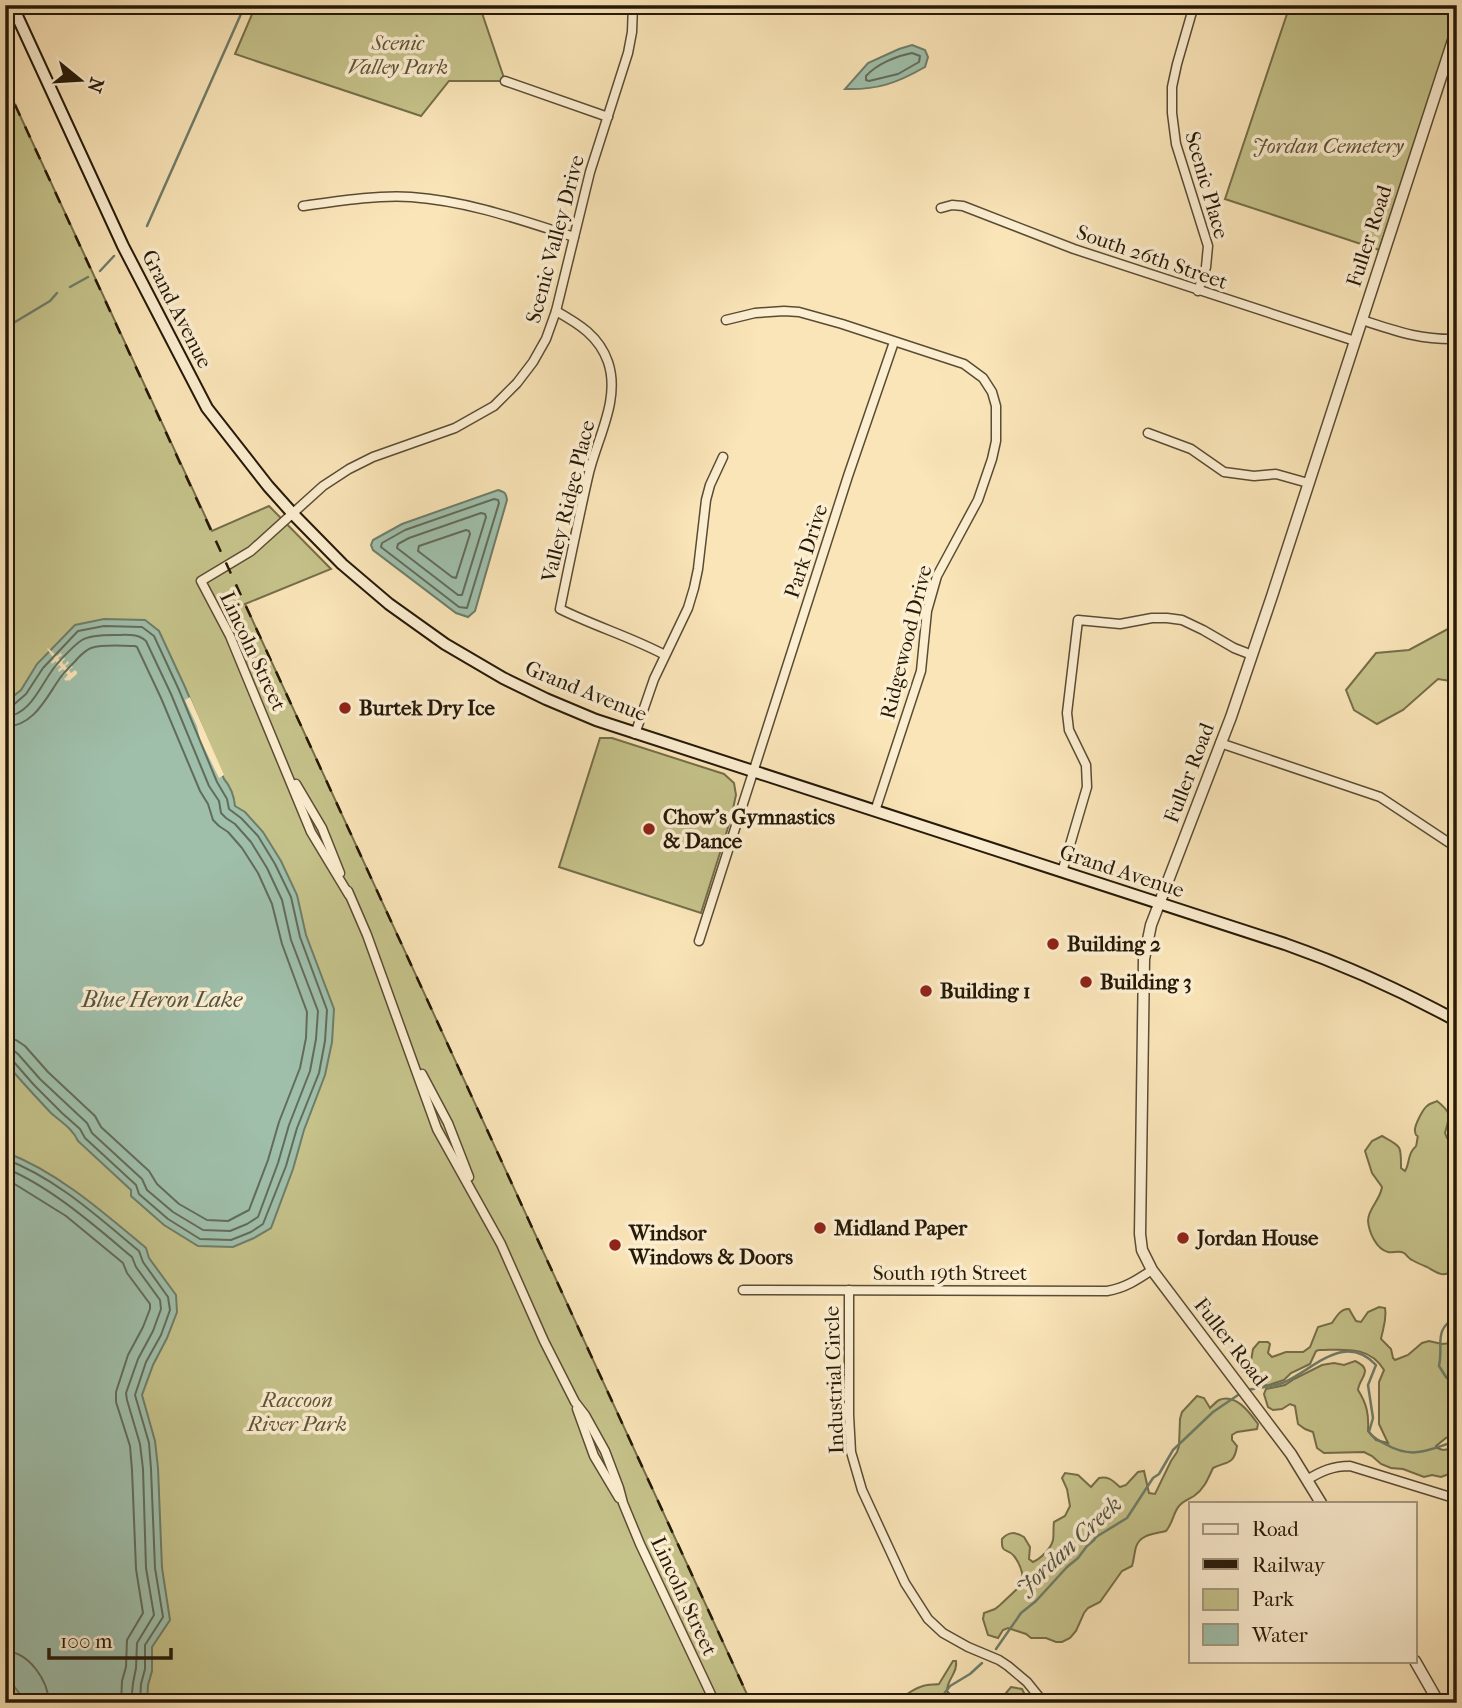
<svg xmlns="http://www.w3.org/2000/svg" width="1462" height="1708" viewBox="0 0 1462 1708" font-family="'IM FELL French Canon',serif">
<rect width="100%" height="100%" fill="#fae5b8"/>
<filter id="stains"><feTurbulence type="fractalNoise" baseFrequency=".00286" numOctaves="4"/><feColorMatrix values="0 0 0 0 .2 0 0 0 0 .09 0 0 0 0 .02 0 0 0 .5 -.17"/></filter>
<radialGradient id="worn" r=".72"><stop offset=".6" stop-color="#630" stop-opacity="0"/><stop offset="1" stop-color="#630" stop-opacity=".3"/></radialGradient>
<!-- green -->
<g fill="#c5c28a" stroke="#756e49" stroke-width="2">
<polygon points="256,5 482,5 481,10 505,81 449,81 421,116 235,54"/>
<polygon points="1290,5 1457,5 1457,13 1379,250 1225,199"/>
<polygon points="5,83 212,531 269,506 331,569 245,604 751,1703 5,1703"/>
<polygon points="1457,624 1457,682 1438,679 1403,710 1377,724 1354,710 1346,690 1376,653 1409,650"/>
<polygon points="600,738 612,738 724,774 734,783 736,795 731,818 701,913 559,867"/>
<path d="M1437,1101C1452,1113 1450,1115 1445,1133L1447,1138L1454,1137L1457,1134V1270C1441,1277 1441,1275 1427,1267C1422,1265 1417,1263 1412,1260C1409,1259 1407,1255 1404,1253C1399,1250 1393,1253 1388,1252C1376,1249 1369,1232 1368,1221C1368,1208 1380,1201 1382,1187L1372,1173L1365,1151L1372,1141L1382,1136C1402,1147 1401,1145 1401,1168L1405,1171C1409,1165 1408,1157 1412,1151C1416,1144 1416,1150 1417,1141C1419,1131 1416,1140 1415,1131C1414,1126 1423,1109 1427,1106C1430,1103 1434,1103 1437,1101Z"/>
<path d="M1379,1307L1385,1308C1387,1320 1383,1328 1381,1339L1391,1349L1393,1358L1395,1360L1408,1355L1422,1343L1429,1341L1442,1344L1451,1343L1457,1327V1435L1446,1438L1436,1446L1437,1448L1443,1450L1457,1448V1469L1449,1474L1441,1477L1432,1475L1424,1477L1403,1469L1391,1468L1381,1464L1372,1456L1364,1452L1324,1453L1317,1448L1313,1432L1305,1429L1298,1424L1295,1406L1290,1404L1282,1409L1273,1410L1268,1407L1264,1394L1266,1389L1285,1385L1294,1379L1322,1365L1334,1363L1344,1365L1355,1361C1375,1370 1359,1378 1358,1390C1367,1404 1369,1415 1368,1431L1376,1440L1388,1443L1379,1424V1382L1384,1370C1369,1345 1344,1350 1319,1350L1316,1351L1310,1364L1291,1373L1284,1380L1269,1385L1254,1386L1241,1369L1251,1361L1253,1349L1259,1342H1268L1270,1344L1268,1353L1272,1357L1286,1352H1303L1310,1347L1318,1327L1332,1323C1336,1317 1341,1308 1349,1309L1356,1321L1361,1322L1368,1312Z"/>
<path d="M1197,1396L1204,1398L1210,1408C1211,1407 1217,1401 1219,1400C1236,1393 1250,1413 1258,1424L1257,1429L1237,1432L1232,1435V1440L1237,1446C1234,1466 1226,1461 1213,1468C1208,1479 1204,1489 1194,1496C1189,1499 1183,1501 1179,1506C1173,1513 1173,1523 1166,1531C1155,1534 1140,1534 1136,1547C1134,1554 1134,1560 1132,1566L1122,1571L1100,1602L1088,1608L1084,1613L1076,1631L1070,1638L1062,1642H1056L1046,1638H1031L1026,1634L1008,1628L1003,1630L998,1638L988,1635L983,1619L984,1613L995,1609L1000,1605L1018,1588L1023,1578C1022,1571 1019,1562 1014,1556C1007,1547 1001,1555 1002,1539C1009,1531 1015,1532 1024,1537L1030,1547L1029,1559L1033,1562C1040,1559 1051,1549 1053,1540C1054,1535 1053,1528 1054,1522L1065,1516L1070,1506L1067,1489L1062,1478L1065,1473L1078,1475L1091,1487L1099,1478C1109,1476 1113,1481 1120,1487L1126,1485L1138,1472L1144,1471L1149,1493L1155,1494L1171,1461L1177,1452L1179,1446L1180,1419L1182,1412Z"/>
<path d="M953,1661H956C958,1673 947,1679 947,1691L953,1698L970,1703H896C905,1695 915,1687 927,1685C931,1684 935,1685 939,1684Z"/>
<polygon points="1011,1687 1022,1689 1029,1703 1004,1703 1006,1693"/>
</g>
<!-- water -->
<g fill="#9fbfab" stroke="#6e7d6a" stroke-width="2">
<path d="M912,45L925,50L928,57L925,67C897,83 878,90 845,89L868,63L899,49Z"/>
<path d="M498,490C505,492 506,493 507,500L475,611L468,617L456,613L373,550L371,545L373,540L402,524Z"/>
<path d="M104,619L145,620L159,631L185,687L224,779C231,787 234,796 235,806L245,812L263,832L281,861L297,895L306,935L334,1009L332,1042L325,1075L304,1130L293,1169L271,1228L254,1238L233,1247L198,1246L164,1225L131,1196V1190L78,1141C73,1129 61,1122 51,1113C35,1096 20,1080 5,1062V703L21,690L37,664L75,625Z"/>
<path d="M5,1152C58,1172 103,1212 146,1248L149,1258L176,1295L177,1312L167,1338L153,1365L142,1395L155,1441L158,1468L162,1568L170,1620L152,1647V1671L148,1685L147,1703H24L19,1693L5,1674Z"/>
</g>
<!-- pier -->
<g fill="#fae5b8">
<polygon points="48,648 57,656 61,653 62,655 58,658 60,660 64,657 65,659 62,662 64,665 68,661 69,663 65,666 68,669 71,665 73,667 69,670 71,673 75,670 77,672 77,674 69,681 68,680 66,681 64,679 68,675 66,673 63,676 61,674 65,671 63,669 59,672 58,670 61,667 59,665 55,668 54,666 57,663 56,661 52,664 51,662 54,659 47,649"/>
<polygon points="190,697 224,775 219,778 200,739 197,726 185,700"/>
</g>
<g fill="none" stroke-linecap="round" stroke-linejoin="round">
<!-- shore -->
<g stroke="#626c5a" stroke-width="2">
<path d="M912,53L920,56L919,62L898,74L869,81L866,80V76C877,64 896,56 912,53Z"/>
<polygon points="494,499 498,500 499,503 467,608 459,607 381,547 382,543 405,530"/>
<polygon points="481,513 485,514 486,517 462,595 458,595 397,548 398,544 409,538"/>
<polygon points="466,530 469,531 470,534 456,578 452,577 418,551 419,546"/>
<polyline points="5,708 11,707 26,694 43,668 78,631 104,626 142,627 154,636 179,690 217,782 227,799 229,809 241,818 258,836 275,864 291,897 300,937 327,1010 325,1041 319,1073 297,1128 286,1166 263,1224 251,1232 231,1240 200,1239 168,1219 139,1194 136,1185 85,1138 80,1129 62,1113 34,1085 13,1061 5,1058"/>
<path d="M5,717C29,715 39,689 51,672C56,664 74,645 82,640C90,635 105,635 114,635C126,635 137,633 146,641L171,694L209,786L219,801L221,813L226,818L235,824L251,842L267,868L282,900L291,940L318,1011L316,1039L310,1071L289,1125L278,1163L258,1217L247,1224L230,1231L203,1230L173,1212L147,1190L142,1179L92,1133L87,1123L40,1079L18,1054L13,1050H5"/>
<path d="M5,727C34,726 46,698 60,678C65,671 72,665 78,658C82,654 86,650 91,648C105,644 120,646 135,646L137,647L161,698L200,791L208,804L213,820L219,826L228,832L242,848L258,873L272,904L282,944L307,1012L306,1038L300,1068L279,1122L268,1160L249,1210L228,1221L207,1220L179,1204L157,1184L149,1171L101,1127L95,1116L48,1072L25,1046L16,1040L5,1039"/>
<path d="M5,1159C56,1178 98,1217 139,1251L143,1262L168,1297L170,1310L161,1335L146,1362L135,1395L149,1443L151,1469L155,1568L163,1617L145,1645V1669L141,1684L140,1703"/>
<path d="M5,1168C50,1186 95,1226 132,1257L136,1267L160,1300L161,1309L153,1331L138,1359L126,1393L127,1400L140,1444L143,1469L146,1568L154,1615L137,1643L136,1668L133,1683L131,1703"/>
<polyline points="5,1180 13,1183 66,1216 123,1263 127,1273 150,1304 150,1309 143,1327 128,1355 116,1392 116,1402 130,1446 132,1470 136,1569 143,1613 127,1640 126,1667 122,1681 121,1703"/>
<path d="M5,1651C29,1652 48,1680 49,1703"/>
</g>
<!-- stream -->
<g stroke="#6e7d6a" stroke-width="2.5">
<polyline points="147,226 245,5"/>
<polyline points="100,271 114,256"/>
<polyline points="70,287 88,277"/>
<polyline points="5,328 50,301 57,293"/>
<path d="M1457,1316C1432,1331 1444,1343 1439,1366L1446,1377L1457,1388"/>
<path d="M1248,1390C1260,1387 1273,1387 1285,1382C1315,1368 1345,1332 1376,1365L1368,1385L1373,1418L1369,1432C1375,1440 1379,1440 1387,1445C1414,1460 1429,1449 1457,1441"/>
<polyline points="996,1649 1021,1613 1036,1601 1067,1567 1078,1558 1087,1546 1094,1540 1096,1537 1127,1518 1153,1478 1159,1474 1173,1450 1213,1412 1241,1393"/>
<polyline points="937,1703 950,1686 970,1674 982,1663"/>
</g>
<defs>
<g id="minor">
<polyline points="1194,5 1177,64 1172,87 1172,113 1176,144 1208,246 1206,267 1198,291"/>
<polyline points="1443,70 1457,75"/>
<polyline points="505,81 608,117"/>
<path d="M303,206C339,201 375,195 411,197C468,201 521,220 574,237"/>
<polyline points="941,208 952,205 963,206 1074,249 1355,341"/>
<path d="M556,311C579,324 599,336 608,362C621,400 596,440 588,477C578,521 569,565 560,609C594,626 631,637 665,655"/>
<polyline points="726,320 755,313 784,311 799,312 842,324 964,364 983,378 992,392 996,406 996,441 992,459 978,500 937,576 927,611 921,671 875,811"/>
<path d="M1362,320C1396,331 1420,340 1457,339"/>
<polyline points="1148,433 1191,449 1224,472 1254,476 1276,474 1308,483"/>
<polyline points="635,734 654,679 688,608 694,588 698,569 706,500 710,485 723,457"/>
<polyline points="1220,743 1380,797 1457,848"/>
<polyline points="296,784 322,828 340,873"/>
<polyline points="1062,872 1087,787 1086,765 1069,730 1067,713 1078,620 1120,624 1152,618 1167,618 1182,620 1203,630 1234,648 1252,655"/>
<polyline points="348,891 367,935 437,1129 501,1244 544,1341 575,1402 585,1415 605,1451 619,1488 623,1503 640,1544 715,1703"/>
<polyline points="349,895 311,832 230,636 201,581 251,551 323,486 349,469 373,457 455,428 494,406 517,383 533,362 546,339 556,311 590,172 628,53 632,32 633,5"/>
<polyline points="699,941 848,476 894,342"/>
<polyline points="422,1074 448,1123 469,1177"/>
<path d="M743,1290L1107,1291C1125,1288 1137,1280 1152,1270"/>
<polyline points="849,1290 849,1415 851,1452 862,1490 905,1583 928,1619 943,1633 968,1647 999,1660 1008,1666 1027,1682 1044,1703"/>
<polyline points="577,1409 594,1456 619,1498"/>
<path d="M1307,1480C1321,1471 1333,1466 1350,1466L1457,1499"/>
</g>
<g id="tertiary">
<polyline points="1321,1503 1291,1454 1152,1270 1142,1250 1140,1234 1144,959 1151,925 1231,717 1272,596 1457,28"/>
<polyline points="1415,1661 1439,1703"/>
</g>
<path id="secondary" d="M12,5L123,246L207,408L268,486L293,514L342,564L389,604L445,644L503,678L546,699L596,720L1285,944C1345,965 1402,991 1457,1021"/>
</defs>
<!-- minor casing -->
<use href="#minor" stroke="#5a4c34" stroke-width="11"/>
<!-- tertiary casing -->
<use href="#tertiary" stroke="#5a4c34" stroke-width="13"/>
<!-- secondary casing -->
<use href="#secondary" stroke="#251908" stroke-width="14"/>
<!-- minor -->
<use href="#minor" stroke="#fceed1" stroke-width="8"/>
<!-- tertiary -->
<use href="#tertiary" stroke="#fceed1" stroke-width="10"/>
<!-- secondary -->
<use href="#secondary" stroke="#fceed1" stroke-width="10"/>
<!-- rail -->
<polyline stroke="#251908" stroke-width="2.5" stroke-dasharray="12 12" stroke-linecap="butt" points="5,83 751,1703"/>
</g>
<!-- markers -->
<g fill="#8f2418" stroke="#fceed1" stroke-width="2.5">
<circle cx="345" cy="708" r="7"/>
<circle cx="649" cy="829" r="7"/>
<circle cx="1053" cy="944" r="7"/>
<circle cx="1086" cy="982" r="7"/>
<circle cx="926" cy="991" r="7"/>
<circle cx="820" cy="1228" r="7"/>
<circle cx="1183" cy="1238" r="7"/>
<circle cx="615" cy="1245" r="7"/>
</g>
<g text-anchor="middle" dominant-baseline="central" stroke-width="7" stroke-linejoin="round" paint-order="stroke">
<!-- park labels -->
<g font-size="21" font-style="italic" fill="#5d5436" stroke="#fceed1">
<text x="398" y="43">Scenic<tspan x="398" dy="24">Valley Park</tspan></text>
<text x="1328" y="146">Jordan Cemetery</text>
<text x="297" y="1400">Raccoon<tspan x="297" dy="24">River Park</tspan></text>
</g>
<!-- street labels -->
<g font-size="21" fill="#251908" stroke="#fceed1">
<text transform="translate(1207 185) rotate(74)">Scenic Place</text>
<text transform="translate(1369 236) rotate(-72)">Fuller Road</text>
<text transform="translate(555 239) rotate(-75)">Scenic Valley Drive</text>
<text transform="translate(1152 257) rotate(19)">South 26th Street</text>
<text transform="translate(177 309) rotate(63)">Grand Avenue</text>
<text transform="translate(568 501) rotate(-76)">Valley Ridge Place</text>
<text transform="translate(806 551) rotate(-72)">Park Drive</text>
<text transform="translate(906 642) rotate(-76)">Ridgewood Drive</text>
<text transform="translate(253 651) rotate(65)">Lincoln Street</text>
<text transform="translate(586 691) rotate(22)">Grand Avenue</text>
<text transform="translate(1189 773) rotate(-69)">Fuller Road</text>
<text transform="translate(1122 871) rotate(18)">Grand Avenue</text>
<text x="950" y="1273">South 19th Street</text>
<text transform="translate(1231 1342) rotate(52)">Fuller Road</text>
<text transform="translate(834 1380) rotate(-92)">Industrial Circle</text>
<text transform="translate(684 1596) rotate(65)">Lincoln Street</text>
</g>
<!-- poi labels -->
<g font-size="21" font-weight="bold" fill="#251908" stroke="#fceed1" text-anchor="start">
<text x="359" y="708">Burtek Dry Ice</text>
<text x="663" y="817">Chow's Gymnastics<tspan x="663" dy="24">&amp; Dance</tspan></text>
<text x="1067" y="944">Building 2</text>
<text x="1100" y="982">Building 3</text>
<text x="940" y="991">Building 1</text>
<text x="834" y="1228">Midland Paper</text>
<text x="629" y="1233">Windsor<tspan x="629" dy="24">Windows &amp; Doors</tspan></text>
<text x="1197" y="1238">Jordan House</text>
</g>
<!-- water labels -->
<g font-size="23" font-style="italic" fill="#505341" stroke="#fceed1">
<text x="162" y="999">Blue Heron Lake</text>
<text transform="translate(1069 1546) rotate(-43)">Jordan Creek</text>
</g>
</g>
<!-- margin -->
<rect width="1462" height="1708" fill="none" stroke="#fae5b8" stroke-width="28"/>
<rect x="7" y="7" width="1448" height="1694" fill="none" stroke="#251908" stroke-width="3.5"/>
<rect x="14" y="14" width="1434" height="1680" fill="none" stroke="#251908" stroke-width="2"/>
<!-- legend -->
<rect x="1189" y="1502" width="228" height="161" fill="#fceed1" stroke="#a69981" stroke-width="2"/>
<rect x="1203" y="1524" width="35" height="10" fill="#fceed1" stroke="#a69981" stroke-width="2"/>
<text x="1252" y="1536" font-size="21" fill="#251908">Road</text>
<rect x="1203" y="1559" width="35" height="10" fill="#251908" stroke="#a69981" stroke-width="2"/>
<text x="1252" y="1572" font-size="21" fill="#251908">Railway</text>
<rect x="1203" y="1589" width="35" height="21" fill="#c5c28a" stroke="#a69981" stroke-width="2"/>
<text x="1252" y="1606" font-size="21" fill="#251908">Park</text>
<rect x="1203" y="1624" width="35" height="21" fill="#9fbfab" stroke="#a69981" stroke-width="2"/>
<text x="1252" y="1642" font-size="21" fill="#251908">Water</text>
<!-- north arrow -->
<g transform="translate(80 80) rotate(108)" stroke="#fceed1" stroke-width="5" paint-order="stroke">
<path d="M0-5L12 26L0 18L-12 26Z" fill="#251908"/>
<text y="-10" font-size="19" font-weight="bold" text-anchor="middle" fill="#251908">N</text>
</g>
<!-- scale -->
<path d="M49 1648v10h122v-10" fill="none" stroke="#251908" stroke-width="3.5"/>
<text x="60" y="1648" font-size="21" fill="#251908" stroke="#fceed1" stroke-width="5" paint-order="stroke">100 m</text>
<rect width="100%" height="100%" filter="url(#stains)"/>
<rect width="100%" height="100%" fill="url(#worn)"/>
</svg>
